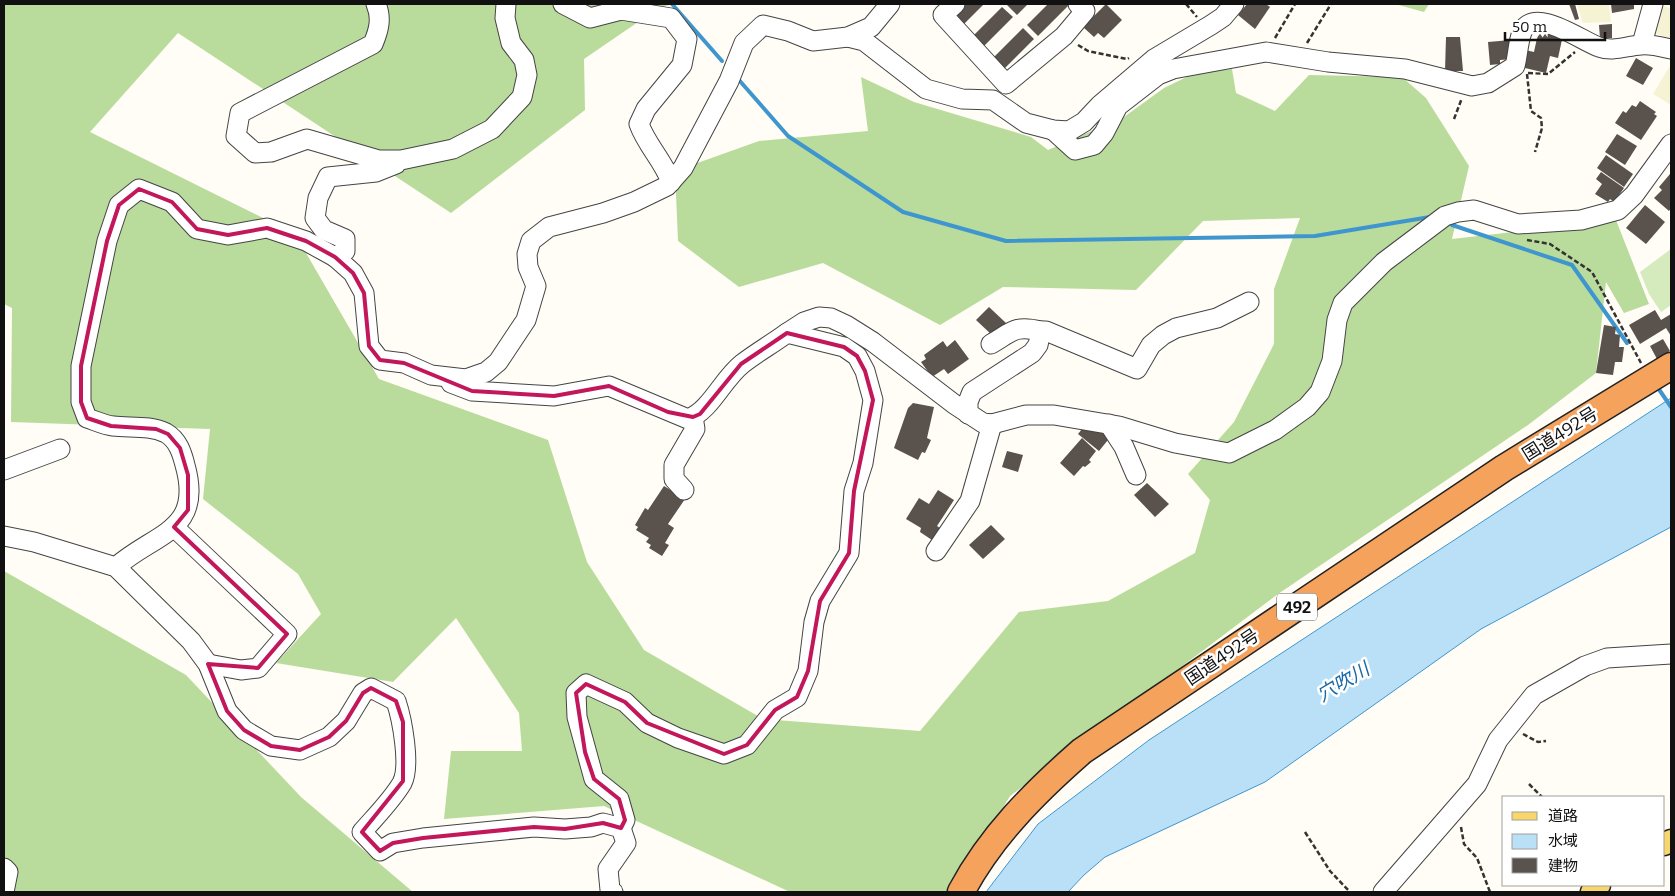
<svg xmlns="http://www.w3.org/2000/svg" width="1675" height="896" viewBox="0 0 1675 896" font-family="Bitter,'Noto Sans JP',serif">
<rect width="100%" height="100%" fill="#fffdf5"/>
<!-- farmland -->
<g fill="#f6f3d4">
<polygon points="1577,4 1609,4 1611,22 1583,23"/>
<polygon points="1663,6 1671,9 1671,39 1654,33"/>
<polygon points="1669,67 1671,68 1671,105 1653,94"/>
</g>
<!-- green -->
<polygon fill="#d5ebbd" points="1671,249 1671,305 1661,312 1649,294 1640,272"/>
<!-- forest -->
<g fill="#b9dc9c">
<polygon points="4,4 674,4 660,7 584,59 585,110 451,213 178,33 90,132 295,234 379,379 548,440 587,562 644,650 763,719 920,731 1019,612 1108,601 1195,553 1210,500 1188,474 1234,422 1274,344 1274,289 1300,218 1203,221 1136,290 1003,287 940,325 823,263 739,287 678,241 675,171 759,141 868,131 861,77 914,102 1031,137 1048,150 1124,117 1164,88 1195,73 1232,69 1236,93 1275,111 1309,75 1402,77 1426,98 1469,166 1452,239 1616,220 1649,304 1624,313 1606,282 1596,373 1528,425 1278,594 1010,796 952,892 790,892 604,806 444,819 451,751 522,751 519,713 456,618 393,682 276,663 321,614 298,574 203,499 210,429 11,422 12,308 4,304"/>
<polygon points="1395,4 1429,4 1424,12"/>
<polygon points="4,571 186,675 301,797 413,892 4,892"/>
</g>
<!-- water -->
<polygon fill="#b9e0f7" stroke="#3f96cf" points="1671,398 1671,527 1481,629 1265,782 1105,857 1084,875 1068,892 986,892 1038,824 1149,740"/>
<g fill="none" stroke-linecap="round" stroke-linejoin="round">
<!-- stream -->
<g stroke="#3f96cf" stroke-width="4">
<polyline points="672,4 722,61"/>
<polyline points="739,80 788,136 903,212 1006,241 1315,236 1430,217"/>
<polyline points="1452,225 1572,265 1627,343"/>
<polyline points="1656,385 1671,407"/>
</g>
</g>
<!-- building -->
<g fill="#5a524d">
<polygon points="963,4 984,4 961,27 950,17"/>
<polygon points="1006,4 1028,4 1017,15"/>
<polygon points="1048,4 1070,4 1038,36 1027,25"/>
<polygon points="1106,4 1122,20 1104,38 1098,33 1094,37 1083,27"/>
<polygon points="1247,4 1266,4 1270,7 1255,29 1238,15"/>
<polygon points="1569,4 1575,4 1579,19 1575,20"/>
<polygon points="1611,4 1634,4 1634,9 1612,13"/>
<polygon points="1002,7 1013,17 981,49 970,39"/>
<polygon points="1612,24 1612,38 1600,38 1599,25"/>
<polygon points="1023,28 1034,39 1002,71 991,60"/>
<polygon points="1539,29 1563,35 1558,58 1550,56 1546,73 1521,67 1525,50 1534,52"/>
<polygon points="1446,37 1460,37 1463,71 1445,71"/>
<polygon points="1511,40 1513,59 1500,60 1500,64 1490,65 1488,42"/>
<polygon points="1636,58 1653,68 1643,85 1626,76"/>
<polygon points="1640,101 1656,112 1654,114 1657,116 1641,140 1615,123 1623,111 1626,113 1632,105 1636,107"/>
<polygon points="1617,134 1637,146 1625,165 1605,152"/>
<polygon points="1606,155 1633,174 1624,187 1597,168"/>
<polygon points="1601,172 1624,188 1614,202 1610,199 1608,202 1595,194 1602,184 1596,179"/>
<polygon points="1670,174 1671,208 1669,211 1654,198 1662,190 1659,187"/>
<polygon points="1645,205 1665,222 1646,244 1626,228"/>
<polygon points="989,307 1006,323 993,336 976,320"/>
<polygon points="1655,310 1661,320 1671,314 1671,336 1666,328 1640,344 1629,325"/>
<polygon points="1604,325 1616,327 1615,334 1620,335 1619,347 1624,347 1622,362 1615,362 1613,375 1596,373"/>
<polygon points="1663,339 1670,351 1657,359 1650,346"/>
<polygon points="955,340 969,359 948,374 944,369 932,377 921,362 926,359 924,355 943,341 947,347"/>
<polygon points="913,403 934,407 927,438 931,440 925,453 922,452 918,460 894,448 908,408"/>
<polygon points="1086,424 1112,435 1099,451 1078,434"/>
<polygon points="1082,438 1096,451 1089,460 1091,462 1085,467 1083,466 1074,476 1060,463"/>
<polygon points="1007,451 1023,455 1018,472 1002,467"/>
<polygon points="1147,483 1169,504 1155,517 1134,495"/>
<polygon points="664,486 685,499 668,524 674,528 665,543 669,545 662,556 649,548 651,545 646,542 649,538 636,530 638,527 635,525 645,508 648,510"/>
<polygon points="938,490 954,500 937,526 943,530 935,542 920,532 921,528 906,519 919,498 929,504"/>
<polygon points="991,525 1005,539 983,559 969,545"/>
</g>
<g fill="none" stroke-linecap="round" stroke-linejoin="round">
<defs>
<g id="minor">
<path d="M376,4C382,18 379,30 373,44L240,113L236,136L255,153L271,152L307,139L379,160H401L453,149L492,129L522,97L527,75L524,60L511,43L505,18L506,4"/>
<path d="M563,4L590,18L621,10L671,18L687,39L682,65L646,109L639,124C647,146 663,160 671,182"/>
<polyline points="955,4 943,15 1006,84 1064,36 1085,11 1078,4"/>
<polyline points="848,37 864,41 926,89 962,99 993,100 1026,123 1053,130 1069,131 1084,122 1100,105 1154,59 1211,25 1223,17 1234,4"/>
<polyline points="1642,44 1653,4"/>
<path d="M1053,130L1075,150L1094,145L1104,133L1118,106L1158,75L1173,69L1266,52L1328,62L1405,69L1472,86L1488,83L1515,66C1518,55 1518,42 1522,32C1534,5 1583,42 1599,47C1613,52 1626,46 1641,45C1650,44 1662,47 1671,49"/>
<polyline points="335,257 345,251 345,239 324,230 315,218 318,198 328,177 376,172 396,164"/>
<polyline points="787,333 804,322 819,317 831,318 846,325 873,342 954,404 983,423 992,424 1026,415 1054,415 1119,426 1175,443 1229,453 1275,430 1307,407 1320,392 1332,361 1337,320 1343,303 1384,262 1445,216 1458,212 1474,210 1518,224 1581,220 1618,210 1634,195 1671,144"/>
<path d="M991,344C1013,331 1015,325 1041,331"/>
<path d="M451,383L472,391L554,396L609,386L688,419C711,410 722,380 742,364C756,353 772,344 787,333L844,347L857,356L865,371L873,400L863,463L854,491L849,553L820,601L814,622L808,671L797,697L775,710L747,745L724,754L678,738L647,723L625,702L586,684L576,693L577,717L594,779L619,799L625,820L621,828"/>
<polyline points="968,414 968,402 972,392 1032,353 1038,345 1041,331 1046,331 1137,369 1151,345 1163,335 1176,328 1217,318 1249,302"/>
<polyline points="1109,424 1124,447 1136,475"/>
<polyline points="4,470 60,449"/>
<polyline points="684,490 674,479 674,465 695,429 693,417"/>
<polyline points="174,527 287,634 258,668 241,670 208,664"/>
<path d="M4,536L34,542L116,567L191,641L208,664L227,711L244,730L271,746L300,750L329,737L346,721L363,693L371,688L396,701C402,719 411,766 402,783C392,800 376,816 362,832L380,851L393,843L423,838L534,827L565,829L591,827L603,823L621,828L626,843L608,869L610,890L613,892"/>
<polyline points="936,551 970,501 992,424"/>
<path d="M116,567C154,533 204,532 185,465C182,453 178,440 166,433C150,425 130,428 113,426C104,425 96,421 87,418L81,402V366L107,241L119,205L139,189L172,202L197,229L228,235L267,228L306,241L335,257L353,273L364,293L369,346L380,360L404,363L431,375L466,379L486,372L498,362L526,320L536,286L528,267L527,254L531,241L549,227L603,213L634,202L667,186L683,168L729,81L744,43L763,25L788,31L813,41L848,37L871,27L890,4"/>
<polyline points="4,868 8,872 4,892"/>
<polyline points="1383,892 1477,784 1498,740 1534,695 1585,666 1607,658 1671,654"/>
</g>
<g id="major">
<polyline points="1664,844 1671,841"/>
<polyline points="1592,892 1599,885"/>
</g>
<path id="highway" d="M961,892C991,836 1034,793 1082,751L1504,468L1671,366"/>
</defs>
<!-- minor casing -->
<use href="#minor" stroke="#444" stroke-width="21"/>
<!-- major casing -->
<use href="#major" stroke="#222" stroke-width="25"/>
<!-- highway casing -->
<use href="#highway" stroke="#222" stroke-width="29"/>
<!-- path -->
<g stroke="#333" stroke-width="2.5" stroke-dasharray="5 2.5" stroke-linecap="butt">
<polyline points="1186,4 1197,17"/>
<polyline points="1275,38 1295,4"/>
<polyline points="1307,43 1331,4"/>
<polyline points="1078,45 1088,51 1127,59 1129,58"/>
<polyline points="1528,73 1548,74 1575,52"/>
<polyline points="1527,74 1531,111 1541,118 1542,128 1535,152"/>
<polyline points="1454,119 1462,98"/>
<polyline points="1527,240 1550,244 1592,272 1641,363"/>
<polyline points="1523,734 1538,742 1546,741"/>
<polyline points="1529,784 1542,797"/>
<polyline points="1461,827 1464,844 1477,858 1490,892"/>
<polyline points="1305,832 1330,871 1350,892"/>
</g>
<!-- minor -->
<use href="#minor" stroke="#fff" stroke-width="19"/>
<!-- major -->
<use href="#major" stroke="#f9d66b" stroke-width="22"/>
<!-- highway -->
<use href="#highway" stroke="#f5a25d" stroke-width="26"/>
</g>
<!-- marked area -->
<path fill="none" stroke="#c2185b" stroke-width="4" stroke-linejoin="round" d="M139,189L172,202L197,229L228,235L267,228L306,241L335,257L353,273L364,293L369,346L380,360L404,363L472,391L554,396L609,386L668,412L693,417L700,414L741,364L787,333L844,347L857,356L865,371L873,400L854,491L849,553L820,601L808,671L797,697L775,710L747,745L724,754L647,723L625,702L586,684L576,693L585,752L594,779L619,799L625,820L621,828L603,823L565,829L534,827L423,838L393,843L380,851L362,832L403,781V722L396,701L371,688L363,693L346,721L329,737L300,750L271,746L244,730L227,711L208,664L258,668L287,634L174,527L188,510V475L180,448L168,434L156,429L111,426L87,418L81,402V366L107,241L119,205Z"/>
<g text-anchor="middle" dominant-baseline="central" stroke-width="5" stroke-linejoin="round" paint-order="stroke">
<!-- shield labels -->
<rect fill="#fff" stroke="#585858" stroke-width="1" x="1277" y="593.5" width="40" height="27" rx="4"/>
<g font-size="16" font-weight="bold" fill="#111">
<text x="1297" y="607">492</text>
</g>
<!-- street labels -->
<g font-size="18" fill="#111" stroke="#fff">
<text transform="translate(1560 434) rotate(-32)">国道492号</text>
<text transform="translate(1222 657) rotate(-34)">国道492号</text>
</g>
<!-- water labels -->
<g font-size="19" font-style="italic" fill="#1768a6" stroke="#fff">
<text transform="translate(1343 682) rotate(-31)">穴吹川</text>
</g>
</g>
<!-- border -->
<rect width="1675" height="896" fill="none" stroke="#111111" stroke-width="10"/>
<!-- legend -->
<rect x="1502" y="796" width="162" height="90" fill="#ffffff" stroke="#a0a0a0"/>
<rect x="1512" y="812" width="25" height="8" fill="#f9d66b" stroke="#a0a0a0"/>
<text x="1548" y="821" font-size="15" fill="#111111">道路</text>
<rect x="1512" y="834" width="25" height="15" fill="#b9e0f7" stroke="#a0a0a0"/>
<text x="1548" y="846" font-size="15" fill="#111111">水域</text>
<rect x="1512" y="858" width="25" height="15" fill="#5a524d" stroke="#a0a0a0"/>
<text x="1548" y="871" font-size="15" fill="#111111">建物</text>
<!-- scale -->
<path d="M1505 32v8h100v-8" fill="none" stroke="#111111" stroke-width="2.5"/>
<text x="1512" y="32" font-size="15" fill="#111111" stroke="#ffffff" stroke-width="4" paint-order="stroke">50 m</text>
</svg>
